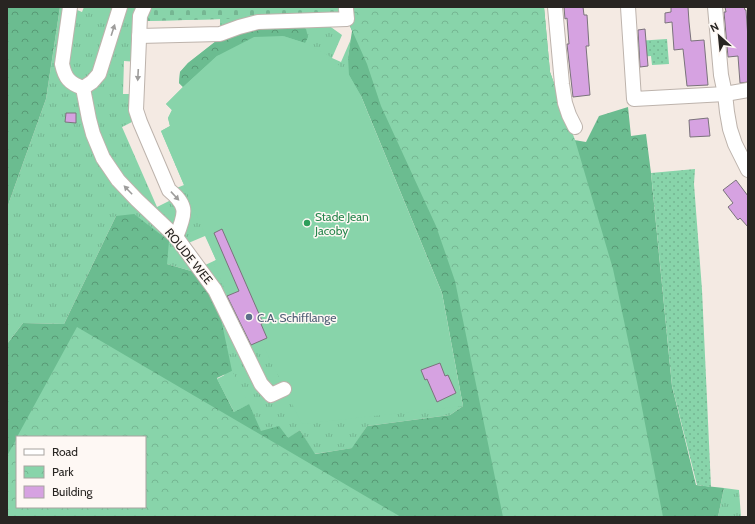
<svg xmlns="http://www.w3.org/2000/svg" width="755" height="524" viewBox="0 0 755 524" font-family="Cabin,sans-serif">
<defs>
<pattern id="grass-tufts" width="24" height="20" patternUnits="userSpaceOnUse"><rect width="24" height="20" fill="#88d4aa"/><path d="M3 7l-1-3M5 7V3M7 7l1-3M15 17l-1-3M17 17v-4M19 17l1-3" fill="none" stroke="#75b692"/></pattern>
<pattern id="forest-crowns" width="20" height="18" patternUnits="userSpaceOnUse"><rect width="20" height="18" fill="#6bbc90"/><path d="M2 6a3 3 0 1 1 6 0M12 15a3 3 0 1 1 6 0" fill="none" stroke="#589975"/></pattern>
<pattern id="cemetery-stones" width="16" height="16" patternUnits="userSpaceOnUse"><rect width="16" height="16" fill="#88d4aa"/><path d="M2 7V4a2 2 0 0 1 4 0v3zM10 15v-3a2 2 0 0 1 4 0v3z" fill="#75b692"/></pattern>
<pattern id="park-crowns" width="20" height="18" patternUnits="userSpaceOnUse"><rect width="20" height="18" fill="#88d4aa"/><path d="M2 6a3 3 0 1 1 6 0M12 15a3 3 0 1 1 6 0" fill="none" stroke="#75b692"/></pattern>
<pattern id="garden-dots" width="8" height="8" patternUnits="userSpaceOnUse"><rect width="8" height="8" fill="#88d4aa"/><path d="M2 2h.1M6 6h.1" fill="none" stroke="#75b692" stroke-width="1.8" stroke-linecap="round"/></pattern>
</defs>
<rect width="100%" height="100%" fill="#f4eae3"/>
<!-- grass -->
<g fill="url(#grass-tufts)" fill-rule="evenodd">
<path d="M60,7H70L82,12L84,7H346L321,20L342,35L332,58L341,62L351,39L348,57L463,406L450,415L367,426L353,448L314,454L300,430L288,439L261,431L234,412L198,273L167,264L116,216L64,324L23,323L7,344V208L46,99ZM220,19V38L188,63L180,72L179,83L183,87L166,104L172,110L168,118L170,126L161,131L184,185L174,189L177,197L157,207L122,127L134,121V94H123L124,61L138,62L146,21ZM205,236L216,260L203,266L186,244Z"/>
<polygon points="724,488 739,490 741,517 718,517"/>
</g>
<!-- forest -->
<g fill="url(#forest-crowns)">
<polygon points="7,7 60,7 46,99 7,208"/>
<polygon points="544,7 550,72 574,140 586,142 599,116 628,107 631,136 646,134 651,173 672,386 696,485 724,488 718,517 328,517 145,437 17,437 17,507 7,517 7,344 23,323 64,324 116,216 134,214 169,241 167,264 198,273 215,290 232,371 217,378 234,412 249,404 261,431 279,426 288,438 300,430 315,454 352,448 367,426 450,415 463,406 442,293 361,96 349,75 348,57 352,31 347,19"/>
<polygon points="294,21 306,29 308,37 305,43 283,36 217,56 183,87 179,83 180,72 188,63 220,38"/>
</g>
<!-- cemetery -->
<polygon fill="url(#cemetery-stones)" points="151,7 341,7 341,16 146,21"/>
<!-- park -->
<g fill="url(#park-crowns)">
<polygon points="346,7 544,7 550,72 575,140 613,269 638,387 663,517 503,517 455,281 436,226 381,106 367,64 347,19"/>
<polygon points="77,327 401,517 7,517 7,456 17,438 17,507 145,507 145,437 17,437"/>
</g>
<!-- garden -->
<g fill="url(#garden-dots)">
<polygon points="667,39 669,64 652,65 651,56 638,57 636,41"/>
<polygon points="695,169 694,184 702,290 711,487 697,485 672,386 651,173"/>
</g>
<!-- pitch -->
<g fill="#88d4aa">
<polygon points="283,36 305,43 328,55 349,75 361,96 442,293 463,406 302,424 261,341 249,346 213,262 216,260 161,131 170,126 168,118 172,110 166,104 183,87 217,56 254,37"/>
<polygon points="232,371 249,404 234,412 217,379"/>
</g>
<!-- building -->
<g fill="#d6a2e1" stroke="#7a737b">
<polygon points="564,7 583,7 584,15 587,15 589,46 586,46 590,95 573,97 567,44 569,44 567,18 565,19"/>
<polygon points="671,7 688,7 689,22 691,41 704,40 708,85 687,86 683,49 674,50 672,22 665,23 665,13 671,12"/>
<polygon points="725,7 744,7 745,10 746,10 748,38 748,82 740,83 738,56 728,57 724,12 726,12"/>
<polygon points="645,29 648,66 640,67 638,30"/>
<polygon points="66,113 76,113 76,123 65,122"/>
<polygon points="708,118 710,136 690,137 689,120"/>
<polygon points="736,180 748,196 748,227 740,218 738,220 728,207 733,203 723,190"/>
<polygon points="222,229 263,323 261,324 267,338 251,345 227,296 239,291 214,233"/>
<polygon points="440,363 445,376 448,375 456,393 437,402 427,379 425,380 421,370"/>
</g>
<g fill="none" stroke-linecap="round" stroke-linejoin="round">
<defs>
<g id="minor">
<path d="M70,7L62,64C65,78 69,83 83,88"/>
<path d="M144,7L140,16L136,110L140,122L169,190C175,195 181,200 183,208C185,215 179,230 176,237"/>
<polyline points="555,7 562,84 565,103 569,115 575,127"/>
<polyline points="628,7 634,99 725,94 748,90"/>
<polyline points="715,7 721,75 725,94 727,112 730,129 735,144 748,170"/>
<polyline points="139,36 220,34 239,27 258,22 347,19 346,9"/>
<polyline points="83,88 89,119 93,134 103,158 118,180 137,200 176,237 215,290 261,384 271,395 284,389"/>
<polyline points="83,88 92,82 99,74 120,7"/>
</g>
</defs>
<!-- minor casing -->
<use href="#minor" stroke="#bdb3ac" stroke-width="16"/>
<!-- minor -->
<use href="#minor" stroke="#fff" stroke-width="14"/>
</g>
<!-- one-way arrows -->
<defs><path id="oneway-solid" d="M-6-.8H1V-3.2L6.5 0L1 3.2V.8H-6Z"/></defs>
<g fill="#9e9d9c">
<use href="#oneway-solid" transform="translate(113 30) rotate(-72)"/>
<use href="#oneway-solid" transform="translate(138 75) rotate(93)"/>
<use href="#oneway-solid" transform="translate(128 190) rotate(-134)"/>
<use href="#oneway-solid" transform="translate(175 196) rotate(47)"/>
</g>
<!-- markers -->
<circle fill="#2e9e5b" stroke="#fef8f4" stroke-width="1.5" cx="307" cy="223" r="4"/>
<circle fill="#5c6f8a" stroke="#fef8f4" stroke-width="1.5" cx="249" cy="317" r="4"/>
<g text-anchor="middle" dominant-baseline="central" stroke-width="3" stroke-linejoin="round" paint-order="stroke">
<!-- leisure labels -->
<g font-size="12" fill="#27864d" stroke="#fef8f4" text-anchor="start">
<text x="315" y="216">Stade Jean<tspan x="315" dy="14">Jacoby</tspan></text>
</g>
<!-- street labels -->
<g font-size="12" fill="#282522" stroke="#fef8f4">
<text transform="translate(189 256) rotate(51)">ROUDE WEE</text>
</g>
<!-- service labels -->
<g font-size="12" fill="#4e5e75" stroke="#fef8f4" text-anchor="start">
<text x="257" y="317">C.A. Schifflange</text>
</g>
</g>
<!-- border -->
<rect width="755" height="524" fill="none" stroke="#282522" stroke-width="16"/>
<!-- legend -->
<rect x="16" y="436" width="130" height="72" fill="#fef8f4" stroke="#a8a4a0"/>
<rect x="24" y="449" width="20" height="6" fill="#ffffff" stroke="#a8a4a0"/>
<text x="52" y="456" font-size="12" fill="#282522">Road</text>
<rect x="24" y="466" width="20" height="12" fill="url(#park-crowns)" stroke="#a8a4a0"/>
<text x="52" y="476" font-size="12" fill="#282522">Park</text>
<rect x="24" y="486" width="20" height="12" fill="#d6a2e1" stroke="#a8a4a0"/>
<text x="52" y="496" font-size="12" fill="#282522">Building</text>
<!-- north arrow -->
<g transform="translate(719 36) rotate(333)" stroke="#fef8f4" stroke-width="3" paint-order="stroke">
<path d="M0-3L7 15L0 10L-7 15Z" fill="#282522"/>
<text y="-6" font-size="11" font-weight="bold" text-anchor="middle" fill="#282522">N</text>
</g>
</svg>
